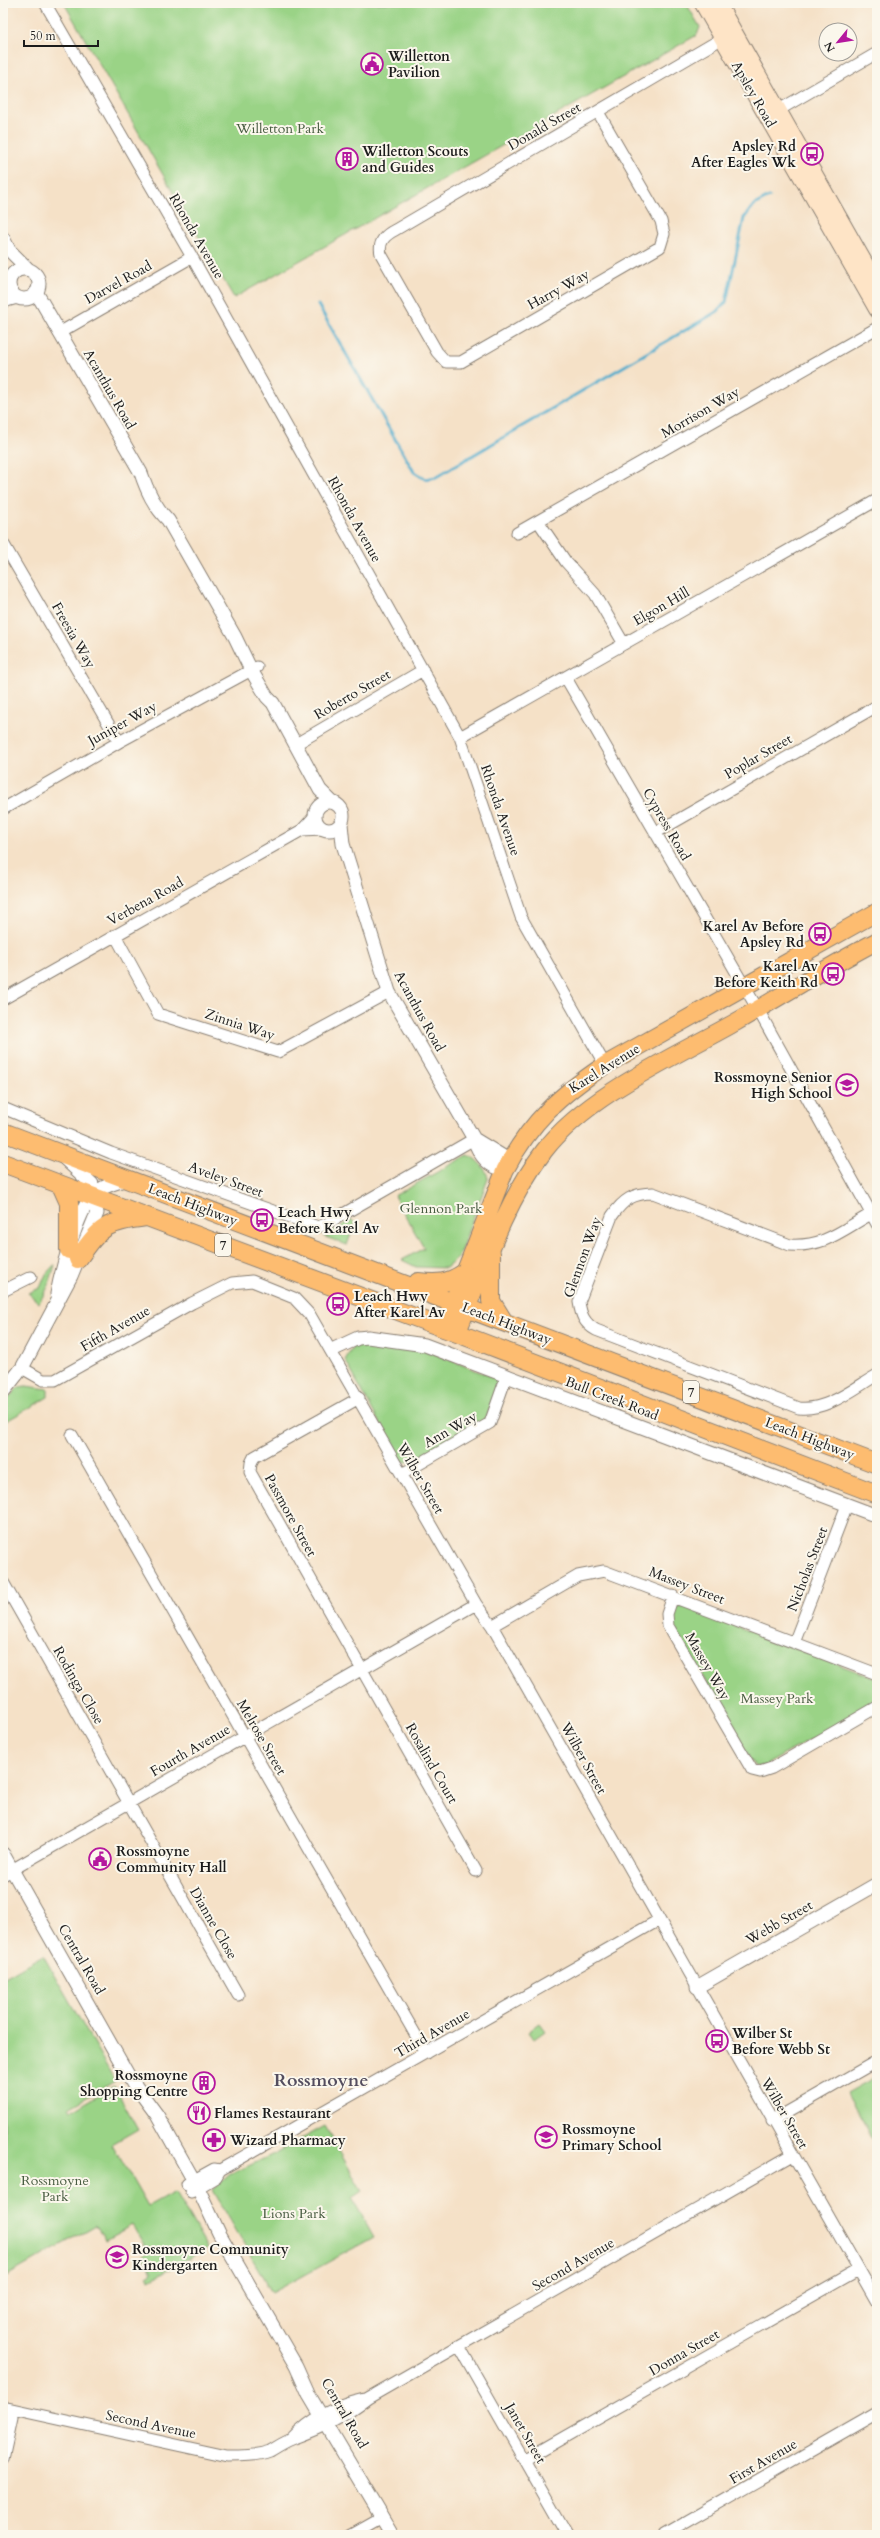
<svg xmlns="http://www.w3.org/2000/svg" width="880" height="2538" font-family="Cardo,serif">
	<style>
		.green { fill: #9ad386; stroke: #5b7851 }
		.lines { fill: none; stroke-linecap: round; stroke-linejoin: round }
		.stream { stroke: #4daccc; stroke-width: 3 }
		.minor-casing { stroke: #887e72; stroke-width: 13 }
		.tertiary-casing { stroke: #887e72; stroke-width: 15 }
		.secondary-casing { stroke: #887e72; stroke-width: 17 }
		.primary-casing { stroke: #887e72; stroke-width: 19 }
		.trunk-casing { stroke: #887e72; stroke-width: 20 }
		.minor { stroke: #fff; stroke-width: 11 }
		.tertiary { stroke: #fff; stroke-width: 13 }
		.secondary { stroke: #fee4c6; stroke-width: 15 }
		.primary { stroke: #fdbc70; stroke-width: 17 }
		.trunk { stroke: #fdbc70; stroke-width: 18 }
		.labels { text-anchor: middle; stroke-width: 4; stroke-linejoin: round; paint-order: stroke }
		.shield { fill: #fbf7ec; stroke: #5f5e5a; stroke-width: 1 }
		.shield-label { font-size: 13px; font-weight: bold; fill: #1c1c1c }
		.poi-label { font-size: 14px; font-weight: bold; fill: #1c1c1c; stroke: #fbf7ec; text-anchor: start }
		.street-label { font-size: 14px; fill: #1c1c1c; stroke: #fbf7ec }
		.park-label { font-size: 14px; fill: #485c41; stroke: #fbf7ec }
		.district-label { font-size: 18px; font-weight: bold; fill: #544e5f; stroke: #fbf7ec }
	</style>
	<rect width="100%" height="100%" fill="#fbf7ec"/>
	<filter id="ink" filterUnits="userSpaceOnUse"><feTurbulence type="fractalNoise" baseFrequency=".025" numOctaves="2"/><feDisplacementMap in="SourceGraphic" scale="8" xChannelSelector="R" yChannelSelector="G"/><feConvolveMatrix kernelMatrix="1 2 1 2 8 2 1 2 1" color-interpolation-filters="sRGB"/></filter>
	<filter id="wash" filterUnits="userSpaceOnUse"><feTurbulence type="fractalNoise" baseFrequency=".012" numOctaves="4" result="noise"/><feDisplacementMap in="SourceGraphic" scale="16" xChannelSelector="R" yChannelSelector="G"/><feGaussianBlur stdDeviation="0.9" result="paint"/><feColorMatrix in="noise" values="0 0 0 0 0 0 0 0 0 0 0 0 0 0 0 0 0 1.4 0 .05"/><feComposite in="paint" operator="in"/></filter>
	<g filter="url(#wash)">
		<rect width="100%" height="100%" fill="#f5e1c7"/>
		<!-- green -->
		<path class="green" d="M64 3H686L700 27 697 35 234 298Z
			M468 1155C477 1159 487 1169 488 1179L458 1258 446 1268 416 1267 402 1260 424 1248 394 1196Z
			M352 1220 355 1223 347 1245 323 1236Z
			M54 1265H55L48 1287 39 1303 28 1293 40 1288 46 1274Z
			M370 1342 425 1350 495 1378 498 1384 486 1420 415 1461 404 1462 398 1457 345 1360 353 1347Z
			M26 1386 48 1389V1397L3 1423V1403L19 1387Z
			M678 1607H685L877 1679V1702L764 1766H757L751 1761 673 1625 671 1618Z
			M43 1955 115 2081 68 2108 70 2111 114 2086 138 2129 112 2144 148 2207 175 2192 207 2248 150 2280 147 2276 152 2273 143 2257 148 2251 132 2225 105 2240 96 2225 3 2278V1978Z
			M539 2023 545 2031 534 2039 528 2031Z
			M877 2076V2146L847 2093Z
			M325 2126 362 2191 352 2198 374 2237 272 2293 213 2190 229 2175 276 2153Z"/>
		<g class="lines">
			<!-- stream -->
			<path class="stream" d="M318 305 414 472 425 479 436 477 718 311 726 302 744 218 754 205 769 197"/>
		</g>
	</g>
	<g filter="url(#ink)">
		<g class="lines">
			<!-- minor casing -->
			<g class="minor-casing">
				<path id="minor" d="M45 3 192 257 460 737 521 917 605 1065
					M598 112 661 221 664 234 660 247 461 362H446L437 352 381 254C378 242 385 235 395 230L728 35
					M772 114 877 53
					M59 333 192 257
					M517 533 538 521
					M3 543 119 742
					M624 644 595 594 566 562 538 521 877 328
					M566 678 761 1015 877 1224
					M460 737 877 500
					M296 744 423 670
					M3 809 119 742 257 667
					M302 830 322 829
					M655 833 877 706
					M115 935 158 1014 278 1052 389 992
					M3 999 302 830 315 816
					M3 1108 111 1153 318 1227 326 1224 474 1139
					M871 1214C842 1230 825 1247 790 1245L653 1193C633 1193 623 1200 612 1216L579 1302C581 1315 584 1323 596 1330L799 1408C827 1411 853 1389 877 1375
					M3 1291 31 1277
					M22 1368 43 1380H55L192 1303 232 1283 252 1281 294 1298 310 1315 476 1604 492 1626 877 2302
					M359 1398 254 1457 251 1463 250 1472 476 1871
					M72 1435 426 2053
					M402 1474 490 1423 507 1375
					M3 1582 238 1995
					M673 1596 667 1614 668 1626 752 1770 760 1772 772 1768 877 1707
					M492 1626 578 1576 604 1571 877 1674
					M794 1643 847 1505
					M3 1875 476 1604
					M772 2121 877 2061
					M187 2184 214 2169 220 2170
					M191 2192 216 2177 220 2170 659 1920
					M459 2346 567 2535
					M3 2407 227 2456C241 2456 256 2456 270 2451 277 2447 284 2442 292 2439 323 2428 341 2419 368 2398L792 2155
					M292 2439C311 2418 338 2405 365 2399
					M3 2459 12 2418 3 2405
					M524 2460 858 2270
					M350 2535 382 2517
					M664 2535 877 2413"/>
			</g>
			<!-- tertiary casing -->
			<g class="tertiary-casing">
				<path id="tertiary" d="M3 238 9 250 29 270
					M9 284a15 15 0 1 1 30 0a15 15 0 1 1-30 0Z
					M36 292 141 473C147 491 154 506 168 520L235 637 251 670 267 697 273 703 320 790 332 802
					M3 301 17 297
					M315 816a14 14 0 1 1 28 0a14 14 0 1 1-28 0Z
					M341 824 343 844 389 992 474 1139C479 1155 488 1167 505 1170L502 1156 474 1139
					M57 1294C62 1268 76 1217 91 1197 99 1187 115 1183 127 1179
					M332 1350 358 1338 368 1337 425 1345 877 1516
					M3 1392 22 1368 71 1276 97 1213 92 1196V1184L65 1159
					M3 1854 136 2089
					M697 1987 877 1884
					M132 2081 157 2115 198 2188 219 2233 296 2366 309 2395 392 2535"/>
			</g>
			<!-- secondary casing -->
			<g class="secondary-casing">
				<path id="secondary" d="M702 3 877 310
					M718 3 877 284"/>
			</g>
			<!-- primary casing -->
			<g class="primary-casing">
				<path id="primary" d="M443 1328 505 1170C531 1121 560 1095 605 1065L877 912
					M457 1333C482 1272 504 1204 544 1151 587 1095 674 1057 736 1022 783 995 829 966 877 941"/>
			</g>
			<!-- trunk casing -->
			<g class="trunk-casing">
				<path id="trunk" d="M3 1132 877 1464
					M3 1163 457 1333 877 1494
					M61 1185 69 1203V1250
					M491 1253V1301L504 1322
					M78 1259C101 1226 106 1222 146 1217
					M418 1282C437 1284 448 1284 464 1273"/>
			</g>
			<!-- minor -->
			<use href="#minor" class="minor"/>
			<!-- tertiary -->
			<use href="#tertiary" class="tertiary"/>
			<!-- secondary -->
			<use href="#secondary" class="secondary"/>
			<!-- primary -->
			<use href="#primary" class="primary"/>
			<!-- trunk -->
			<use href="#trunk" class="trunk"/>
		</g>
	</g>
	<!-- icons -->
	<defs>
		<g id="civic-ring" transform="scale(1.15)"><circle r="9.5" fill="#fbf7ec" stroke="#b5179e" stroke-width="1.5"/><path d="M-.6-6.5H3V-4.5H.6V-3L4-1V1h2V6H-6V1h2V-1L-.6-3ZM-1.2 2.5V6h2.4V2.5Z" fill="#b5179e"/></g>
		<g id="bus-ring" transform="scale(1.15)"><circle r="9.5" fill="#fbf7ec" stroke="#b5179e" stroke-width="1.5"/><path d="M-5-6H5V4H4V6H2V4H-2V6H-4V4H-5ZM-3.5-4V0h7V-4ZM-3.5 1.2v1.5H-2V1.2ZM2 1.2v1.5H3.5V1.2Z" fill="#b5179e"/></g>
		<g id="building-ring" transform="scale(1.15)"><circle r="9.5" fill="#fbf7ec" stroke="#b5179e" stroke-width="1.5"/><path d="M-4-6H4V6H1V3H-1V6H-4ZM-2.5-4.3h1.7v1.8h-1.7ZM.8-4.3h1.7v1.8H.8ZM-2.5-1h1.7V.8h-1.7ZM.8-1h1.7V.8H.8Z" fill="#b5179e"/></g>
		<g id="school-ring" transform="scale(1.15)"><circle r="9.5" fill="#fbf7ec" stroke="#b5179e" stroke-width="1.5"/><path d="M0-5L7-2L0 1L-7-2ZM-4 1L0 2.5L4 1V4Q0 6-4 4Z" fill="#b5179e"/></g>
		<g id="restaurant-ring" transform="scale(1.15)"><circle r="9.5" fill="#fbf7ec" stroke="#b5179e" stroke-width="1.5"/><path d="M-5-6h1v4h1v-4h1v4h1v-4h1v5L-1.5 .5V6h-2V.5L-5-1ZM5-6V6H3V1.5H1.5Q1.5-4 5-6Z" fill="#b5179e"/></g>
		<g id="pharmacy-ring" transform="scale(1.15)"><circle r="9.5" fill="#fbf7ec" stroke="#b5179e" stroke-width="1.5"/><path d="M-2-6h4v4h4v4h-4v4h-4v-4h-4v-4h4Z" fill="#b5179e"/></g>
	</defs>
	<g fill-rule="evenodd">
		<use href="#civic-ring" x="372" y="64"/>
		<use href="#bus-ring" x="812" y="154"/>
		<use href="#building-ring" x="347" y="159"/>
		<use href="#bus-ring" x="820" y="934"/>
		<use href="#bus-ring" x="833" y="974"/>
		<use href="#school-ring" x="847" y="1085"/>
		<use href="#bus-ring" x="262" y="1220"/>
		<use href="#bus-ring" x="338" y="1304"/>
		<use href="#civic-ring" x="100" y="1859"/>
		<use href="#bus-ring" x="717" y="2041"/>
		<use href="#building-ring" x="204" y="2083"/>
		<use href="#restaurant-ring" x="199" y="2113"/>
		<use href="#school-ring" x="546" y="2137"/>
		<use href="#pharmacy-ring" x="214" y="2140"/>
		<use href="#school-ring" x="117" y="2257"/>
	</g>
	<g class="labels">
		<!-- shield labels -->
		<g class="shield">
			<rect x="215" y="1234" width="16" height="22" rx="3"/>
			<rect x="683" y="1381" width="16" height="22" rx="3"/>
		</g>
		<g class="shield-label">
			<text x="223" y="1250">7</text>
			<text x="691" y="1397">7</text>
		</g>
		<!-- poi labels -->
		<g class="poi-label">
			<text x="388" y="61">Willetton<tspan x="388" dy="16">Pavilion</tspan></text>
			<text x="796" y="151" text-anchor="end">Apsley Rd<tspan x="796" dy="16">After Eagles Wk</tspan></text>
			<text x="362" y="156">Willetton Scouts<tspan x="362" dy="16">and Guides</tspan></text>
			<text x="804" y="931" text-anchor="end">Karel Av Before<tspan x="804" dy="16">Apsley Rd</tspan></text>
			<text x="818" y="971" text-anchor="end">Karel Av<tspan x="818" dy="16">Before Keith Rd</tspan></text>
			<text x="832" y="1082" text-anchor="end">Rossmoyne Senior<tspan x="832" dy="16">High School</tspan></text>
			<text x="278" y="1217">Leach Hwy<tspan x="278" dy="16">Before Karel Av</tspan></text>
			<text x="354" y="1301">Leach Hwy<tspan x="354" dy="16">After Karel Av</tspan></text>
			<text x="116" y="1856">Rossmoyne<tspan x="116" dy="16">Community Hall</tspan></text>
			<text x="732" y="2038">Wilber St<tspan x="732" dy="16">Before Webb St</tspan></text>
			<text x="188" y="2080" text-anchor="end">Rossmoyne<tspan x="188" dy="16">Shopping Centre</tspan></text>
			<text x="214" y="2118">Flames Restaurant</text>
			<text x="562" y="2134">Rossmoyne<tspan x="562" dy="16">Primary School</tspan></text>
			<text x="230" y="2145">Wizard Pharmacy</text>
			<text x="132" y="2254">Rossmoyne Community<tspan x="132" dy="16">Kindergarten</tspan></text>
		</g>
		<!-- street labels -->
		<g class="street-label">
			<text transform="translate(754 94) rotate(60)" y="5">Apsley Road</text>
			<text transform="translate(544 126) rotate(-30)" y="5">Donald Street</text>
			<text transform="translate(197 236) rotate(60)" y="5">Rhonda Avenue</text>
			<text transform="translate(118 282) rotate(-29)" y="5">Darvel Road</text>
			<text transform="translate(558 289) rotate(-29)" y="5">Harry Way</text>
			<text transform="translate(110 389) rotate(60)" y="5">Acanthus Road</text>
			<text transform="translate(700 412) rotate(-30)" y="5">Morrison Way</text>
			<text transform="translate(355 519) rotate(61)" y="5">Rhonda Avenue</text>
			<text transform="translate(661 606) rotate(-30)" y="5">Elgon Hill</text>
			<text transform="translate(74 635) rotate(60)" y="5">Freesia Way</text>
			<text transform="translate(352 694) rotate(-30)" y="5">Roberto Street</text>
			<text transform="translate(122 723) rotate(-29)" y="5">Juniper Way</text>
			<text transform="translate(758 756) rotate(-30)" y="5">Poplar Street</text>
			<text transform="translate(501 810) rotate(71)" y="5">Rhonda Avenue</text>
			<text transform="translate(667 824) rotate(60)" y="5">Cypress Road</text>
			<text transform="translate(145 901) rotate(-29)" y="5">Verbena Road</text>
			<text transform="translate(420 1011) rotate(61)" y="5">Acanthus Road</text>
			<text transform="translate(240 1024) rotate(18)" y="5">Zinnia Way</text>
			<text transform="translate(604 1068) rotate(-32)" y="5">Karel Avenue</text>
			<text transform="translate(226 1179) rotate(20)" y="5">Aveley Street</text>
			<text transform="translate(193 1204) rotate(21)" y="5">Leach Highway</text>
			<text transform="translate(582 1257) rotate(-70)" y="5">Glennon Way</text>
			<text transform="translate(507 1323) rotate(21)" y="5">Leach Highway</text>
			<text transform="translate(115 1328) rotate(-30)" y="5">Fifth Avenue</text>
			<text transform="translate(612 1398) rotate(21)" y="5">Bull Creek Road</text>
			<text transform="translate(450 1429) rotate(-30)" y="5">Ann Way</text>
			<text transform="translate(810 1438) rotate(21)" y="5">Leach Highway</text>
			<text transform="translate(421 1478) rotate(60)" y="5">Wilber Street</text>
			<text transform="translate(291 1515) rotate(61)" y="5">Passmore Street</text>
			<text transform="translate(807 1569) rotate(-69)" y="5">Nicholas Street</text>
			<text transform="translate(687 1585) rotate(21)" y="5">Massey Street</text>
			<text transform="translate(708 1666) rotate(60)" y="5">Massey Way</text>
			<text transform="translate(79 1685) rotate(60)" y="5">Rodinga Close</text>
			<text transform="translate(262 1737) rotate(60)" y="5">Melrose Street</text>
			<text transform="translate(190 1750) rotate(-30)" y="5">Fourth Avenue</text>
			<text transform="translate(584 1758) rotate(61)" y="5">Wilber Street</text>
			<text transform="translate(432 1763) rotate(60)" y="5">Rosalind Court</text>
			<text transform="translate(779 1922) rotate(-30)" y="5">Webb Street</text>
			<text transform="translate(214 1923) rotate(60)" y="5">Dianne Close</text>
			<text transform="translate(82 1959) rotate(60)" y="5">Central Road</text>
			<text transform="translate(432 2033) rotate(-30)" y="5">Third Avenue</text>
			<text transform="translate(785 2113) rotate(60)" y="5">Wilber Street</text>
			<text transform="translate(573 2264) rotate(-30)" y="5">Second Avenue</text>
			<text transform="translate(684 2352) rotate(-30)" y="5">Donna Street</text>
			<text transform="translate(345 2413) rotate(60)" y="5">Central Road</text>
			<text transform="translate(151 2424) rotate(12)" y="5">Second Avenue</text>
			<text transform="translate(526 2433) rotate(60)" y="5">Janet Street</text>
			<text transform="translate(763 2461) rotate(-30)" y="5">First Avenue</text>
		</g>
		<!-- park labels -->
		<g class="park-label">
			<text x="280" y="133">Willetton Park</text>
			<text x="441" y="1213">Glennon Park</text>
			<text x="777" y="1703">Massey Park</text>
			<text x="55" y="2185">Rossmoyne<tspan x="55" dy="16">Park</tspan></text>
			<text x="294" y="2218">Lions Park</text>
		</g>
		<!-- district labels -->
		<g class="district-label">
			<text x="321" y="2086">Rossmoyne</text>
		</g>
	</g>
	<!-- margin -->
	<rect width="880" height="2538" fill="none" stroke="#fbf7ec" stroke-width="16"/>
	<!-- north arrow -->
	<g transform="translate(838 42) rotate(240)"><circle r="19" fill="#fbf7ec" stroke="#a29f99"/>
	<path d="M0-3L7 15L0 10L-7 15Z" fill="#b5179e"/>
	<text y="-6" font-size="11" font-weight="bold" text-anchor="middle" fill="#1c1c1c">N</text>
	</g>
	<!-- scale -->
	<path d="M24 40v6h74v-6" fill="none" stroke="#1c1c1c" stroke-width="2"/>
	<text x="30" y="40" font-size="12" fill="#1c1c1c" stroke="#fbf7ec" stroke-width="3" paint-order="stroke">50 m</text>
</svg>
